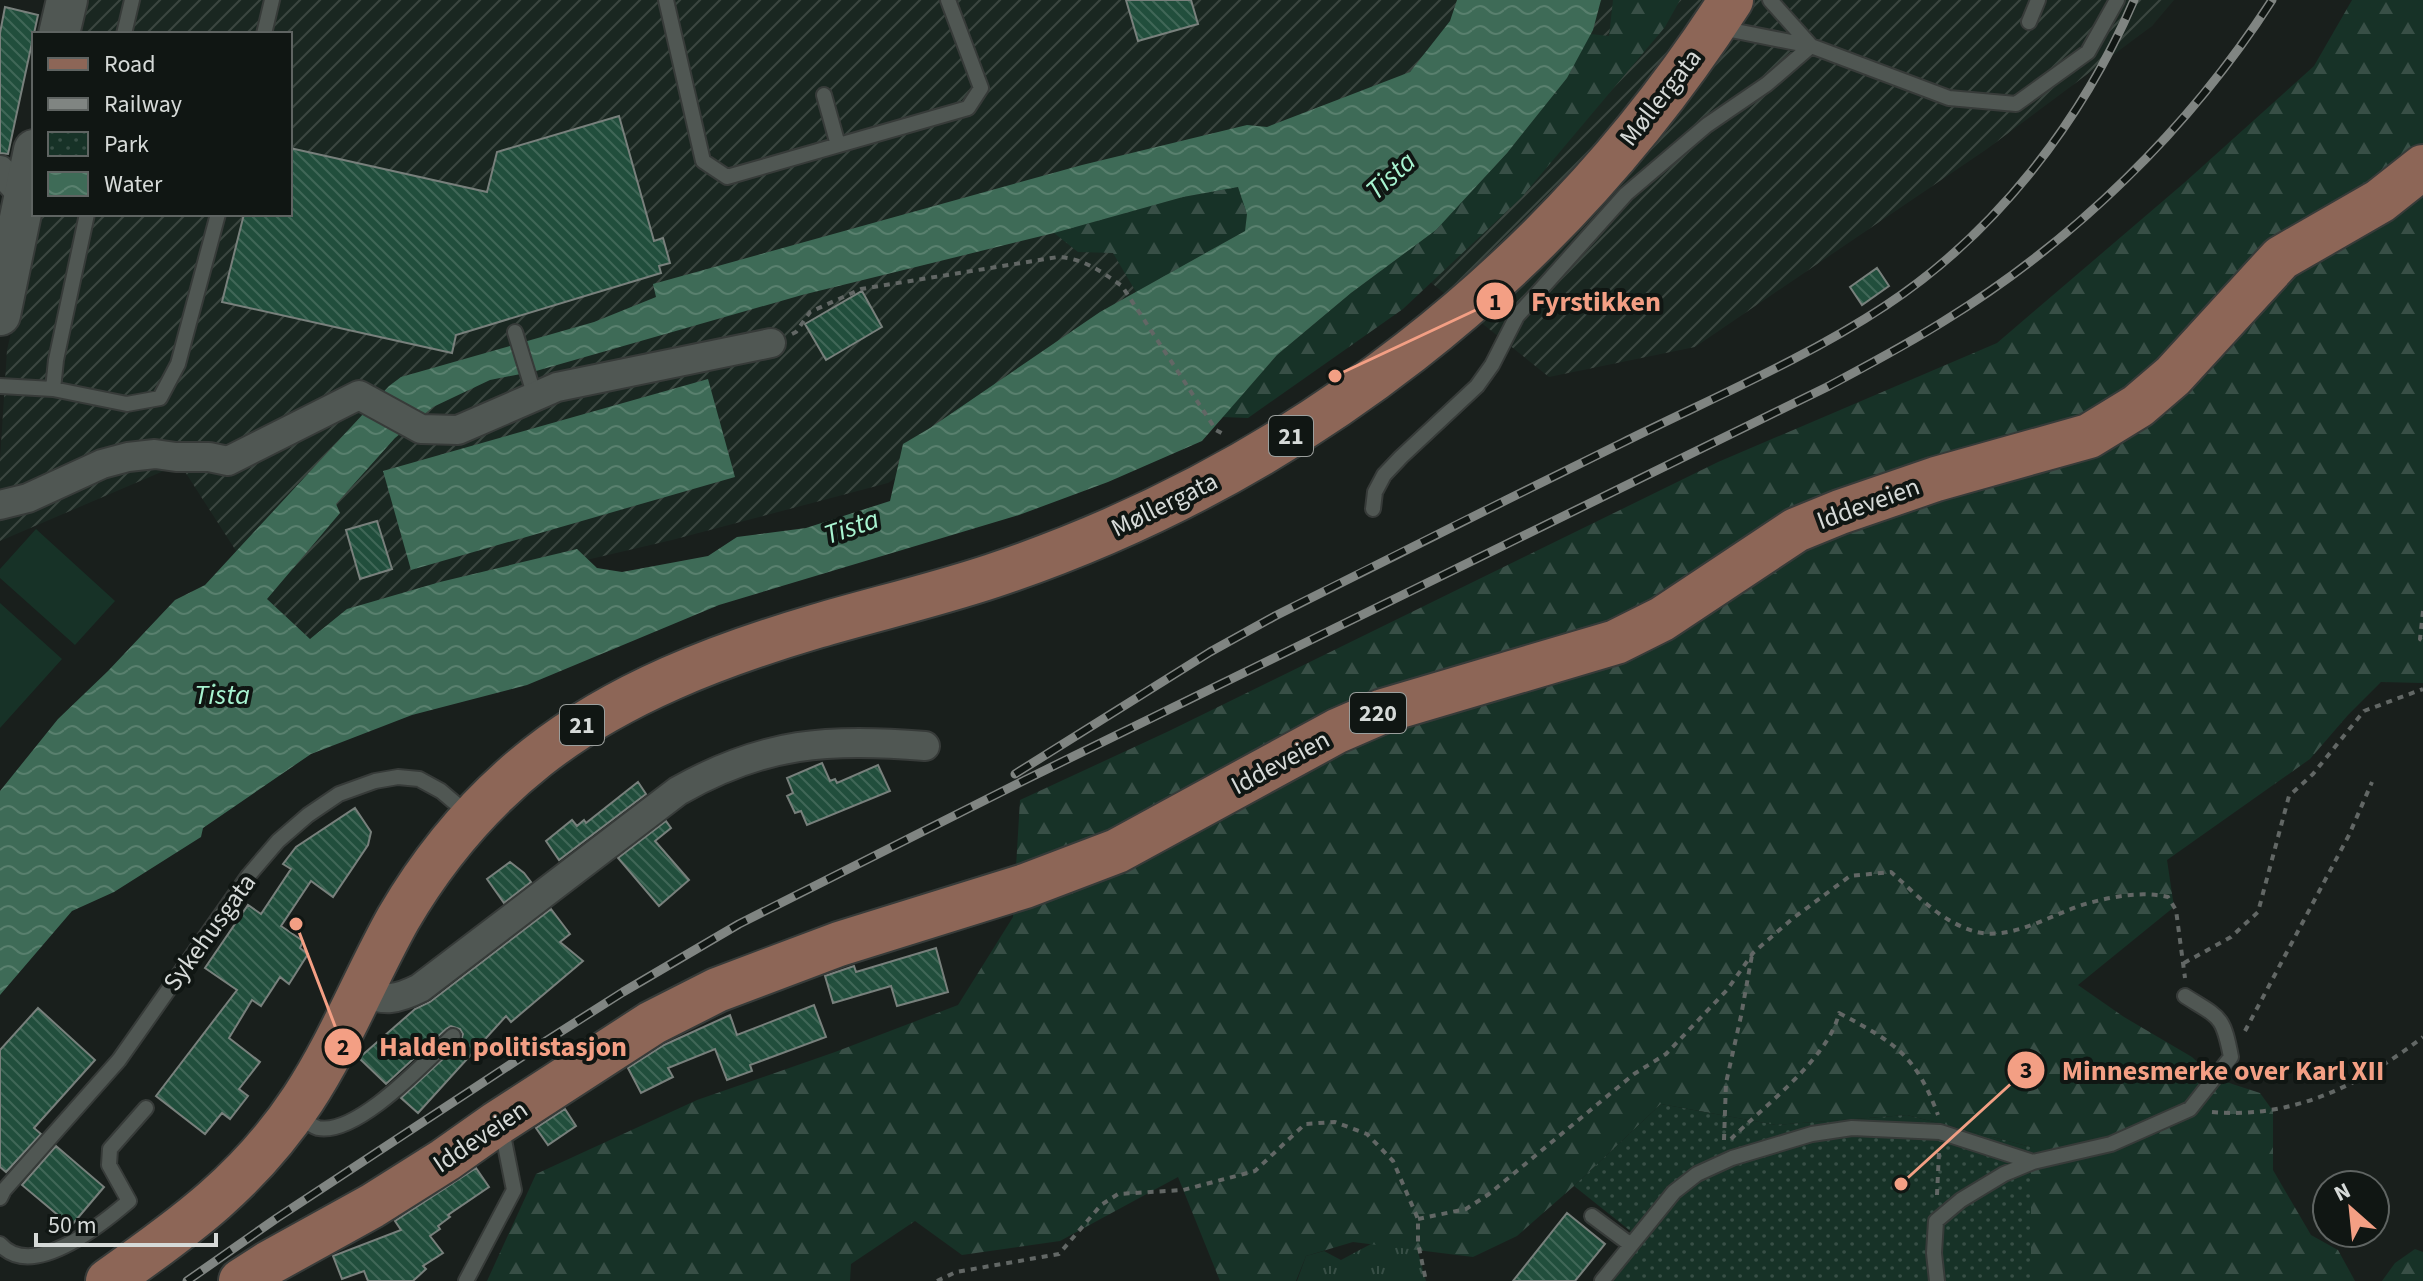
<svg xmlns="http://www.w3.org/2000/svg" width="2423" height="1281" font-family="'Source Sans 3',sans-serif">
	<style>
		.industrial { fill: url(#industrial-furrows) }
		.grass { fill: url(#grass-tufts) }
		.forest { fill: url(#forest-firs) }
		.park { fill: url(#park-dots) }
		.garden { fill: #173227 }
		.water { fill: url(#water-waves); fill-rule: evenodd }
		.building { fill: url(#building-back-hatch); stroke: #78807c; stroke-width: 2 }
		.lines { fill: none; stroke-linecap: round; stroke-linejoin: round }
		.lane-casing { stroke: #373b39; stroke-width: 18 }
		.street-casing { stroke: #373b39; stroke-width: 32 }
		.secondary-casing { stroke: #373b39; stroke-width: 44 }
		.primary-casing { stroke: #373b39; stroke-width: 48 }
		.path { stroke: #626765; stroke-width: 4; stroke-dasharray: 6 6; stroke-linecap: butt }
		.lane { stroke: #505753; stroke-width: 14 }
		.street { stroke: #505753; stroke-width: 28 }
		.secondary { stroke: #505753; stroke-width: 40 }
		.primary { stroke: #8d6657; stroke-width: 44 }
		.rail-casing { stroke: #808582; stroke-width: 9 }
		.rail { stroke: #101613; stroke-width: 6; stroke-dasharray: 18; stroke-linecap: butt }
		.labels { text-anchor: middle; stroke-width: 8; stroke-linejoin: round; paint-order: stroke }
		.shield { fill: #101613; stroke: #9b9f9d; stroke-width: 2 }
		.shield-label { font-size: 24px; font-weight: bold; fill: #d6dad8 }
		.street-label { font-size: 26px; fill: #d6dad8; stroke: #101613 }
		.water-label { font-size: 28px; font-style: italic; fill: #a8f4d1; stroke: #101613 }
		.leader { fill: none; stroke: #f39f84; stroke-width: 3 }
		.callout-dot { fill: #f39f84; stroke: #101613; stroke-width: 3 }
		.mark-label { font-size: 24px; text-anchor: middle; font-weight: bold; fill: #111 }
		.callout-label { font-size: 28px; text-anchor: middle; font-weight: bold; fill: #f39f84; stroke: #101613; stroke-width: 8; stroke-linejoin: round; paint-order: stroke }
	</style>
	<defs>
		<pattern id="industrial-furrows" width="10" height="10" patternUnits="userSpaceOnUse" patternTransform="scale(2)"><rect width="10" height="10" fill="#1a2721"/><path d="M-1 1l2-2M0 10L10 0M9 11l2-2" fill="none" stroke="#3b4640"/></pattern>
		<pattern id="grass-tufts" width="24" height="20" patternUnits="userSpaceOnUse" patternTransform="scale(2)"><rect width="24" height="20" fill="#173227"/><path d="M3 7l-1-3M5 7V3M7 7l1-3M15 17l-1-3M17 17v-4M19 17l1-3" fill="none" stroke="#384f46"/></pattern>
		<pattern id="forest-firs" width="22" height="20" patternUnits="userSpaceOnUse" patternTransform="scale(2)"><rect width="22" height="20" fill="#173227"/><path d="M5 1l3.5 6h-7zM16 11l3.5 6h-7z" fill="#384f46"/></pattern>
		<pattern id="park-dots" width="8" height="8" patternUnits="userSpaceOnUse" patternTransform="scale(2)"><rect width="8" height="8" fill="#173227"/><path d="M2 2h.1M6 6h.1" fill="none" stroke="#384f46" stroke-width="1.8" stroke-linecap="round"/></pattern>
		<pattern id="water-waves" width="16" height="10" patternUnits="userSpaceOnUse" patternTransform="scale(2)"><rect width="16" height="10" fill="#3e6b57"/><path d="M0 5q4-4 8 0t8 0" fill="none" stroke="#59806e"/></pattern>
		<pattern id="building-back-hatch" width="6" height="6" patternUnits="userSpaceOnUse" patternTransform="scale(2)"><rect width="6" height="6" fill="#214e3c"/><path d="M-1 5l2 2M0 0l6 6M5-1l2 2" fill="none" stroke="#406757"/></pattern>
	</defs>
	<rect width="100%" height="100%" fill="#191f1c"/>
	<!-- industrial -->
	<path class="industrial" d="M89 0H2174L2152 26 1987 149 1695 347 1549 377 1424 277 1244 249 888 483 672 540 364 612 310 640 267 599 180 464 0 541V460L7 350 39 214H290V34H81Z"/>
	<!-- grass -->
	<path class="grass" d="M1410 1223 1426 1281H1297L1306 1256 1324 1251 1341 1260Z"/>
	<!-- forest -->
	<path class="forest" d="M1613 0H1680L1665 27 1522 197 1403 309 1248 418 1222 417 1277 355 1351 293 1436 230 1507 153 1567 78 1590 34 1609 36Z
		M2352 0H2423V683L2381 682 2348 715 2310 759 2167 860 2174 907 2078 985 2124 1017 2192 1057 2214 1078 2260 1093 2273 1111V1170L2311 1235 2338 1250 2355 1281H2031V1147L1907 1115 1776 1125 1661 1104 1574 1186 1517 1236 1473 1257 1353 1242 1306 1256 1296 1281H1220L1178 1177 1060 1241 962 1255 915 1221 851 1264 850 1281H487L536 1174 697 1100 835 1052 958 1005 1013 917 1020 800 1169 731 1718 462 1997 343 2184 183 2314 66Z
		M1238 187 1247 214 1245 231 1136 292 1113 253 1078 252 1054 233 1183 197Z
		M2415 1249 2423 1252V1281H2382L2395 1263Z"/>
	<!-- park -->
	<path class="park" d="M1661 1104 1776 1125 1907 1115 2031 1147V1281H1613L1643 1241 1574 1186Z"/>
	<!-- garden -->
	<path class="garden" d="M36 529 115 601 75 645 0 578V569Z
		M0 603 62 659 0 728Z"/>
	<!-- water -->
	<path class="water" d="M1457 0H1601L1593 30 1567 78 1507 153 1436 230 1351 293 1277 355 1202 441 1108 482 1019 515 719 605 527 685 412 715 311 754 203 828 201 837 114 892 72 911 0 995V791L58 719 108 671 175 600 205 585 389 386 401 377 594 322 656 297 653 284 1082 165 1247 125 1267 127 1410 72 1450 21ZM1238 187 1247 214 1245 231 1100 312 930 428 903 444 890 501 806 528 737 537 708 556 622 572 597 568 577 549 440 582 347 609 310 639 267 599 340 513 336 504 395 438 433 407 490 380 536 371 802 295 1054 233 1183 197Z
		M708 379 735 477 411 570 383 471Z"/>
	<!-- building -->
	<path class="building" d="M1126 0H1191L1198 24 1138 41Z
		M5 7 38 15 8 154 0 153V33Z
		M619 116 654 241 663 238 670 263 659 266 661 273 456 335 452 353 222 302 244 214H290V148L487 192 497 152Z
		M1877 268 1889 286 1862 305 1850 287Z
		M862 291 882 327 826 360 805 324Z
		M377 521 392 569 360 579 346 530Z
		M822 763 830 781 835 779 837 783 878 765 890 791 807 825 801 811 795 813 787 796 793 793 787 778Z
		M638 782 646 794 559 860 546 841 572 820 577 826 584 820 586 823Z
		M355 808 371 832 368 845 333 897 311 881 281 926 303 941 300 948 308 954 289 984 280 977 261 1006 252 1000 229 1038 260 1062 239 1089 248 1096 230 1119 222 1113 205 1134 156 1096 237 990 205 968 248 905 261 914 291 869 283 864 296 847Z
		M666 821 671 828 655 841 689 880 659 906 618 858Z
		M510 862 524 873 531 882 504 903 487 879Z
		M551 909 570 934 560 942 583 961 511 1022 506 1016 418 1113 401 1098 460 1043 463 1034 460 1029 451 1026 446 1029 386 1084 359 1058 415 1009 430 1002Z
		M936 948 948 992 897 1006 891 986 833 1003 825 976 854 966 856 972Z
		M814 1005 826 1037 750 1065 752 1071 727 1080 715 1049 668 1068 673 1077 641 1093 628 1068 664 1045 730 1015 737 1035Z
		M38 1008 95 1060 34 1128 41 1134 6 1172 0 1167V1050Z
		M565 1109 576 1126 548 1145 536 1128Z
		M56 1146 104 1187 71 1226 22 1185Z
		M476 1168 489 1187 448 1215 450 1217 438 1226 440 1229 430 1236 443 1253 423 1266 426 1269 413 1281H368L364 1271 342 1279 333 1256 401 1230 395 1221Z
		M1567 1213 1605 1244 1575 1281H1513Z"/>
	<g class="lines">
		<!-- lane casing -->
		<g class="lane-casing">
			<path id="lane" d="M666 0 703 161 727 177 968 108 981 88 948 0
				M1770 0 1811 46
				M2029 22 2038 0
				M1721 28 1811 46 1949 98 2016 104 2088 52 2117 0
				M124 34 132 0
				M264 34 272 0
				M824 95 838 145
				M515 332 535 397
				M0 386 53 389 127 404 160 398 178 364 218 214
				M53 389 56 360 87 214
				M1373 509 1375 492 1384 475 1401 457 1477 386 1492 365 1517 316 1626 194 1707 125 1767 84 1811 46
				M297 1115C303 1119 311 1126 318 1128 357 1136 425 1062 453 1036
				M0 1198 4 1190 119 1060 249 875 278 841 308 815 339 794 375 781 398 777 419 779 441 791 468 814
				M1592 1216 1631 1245
				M0 1244C32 1281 101 1225 129 1201L109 1165 110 1149 146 1108
				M466 1281 514 1190 503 1135 498 1128
				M1602 1281 1674 1192 1697 1174 1732 1158 1812 1134 1852 1128 1940 1132 2033 1162
				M1937 1281 1934 1253 1936 1221 1961 1200 2004 1174 2033 1162 2111 1144 2190 1109 2231 1057C2223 1015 2220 1018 2185 996"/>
		</g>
		<!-- street casing -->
		<g class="street-casing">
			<path id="street" d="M0 170 24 197
				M0 505 28 498 102 464 128 457 155 454 176 457H209L228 461 359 395 421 429 458 430 557 387 771 343
				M360 993C386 1001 396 1000 420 988L678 791C764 742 829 738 925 746"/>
		</g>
		<!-- secondary casing -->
		<g class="secondary-casing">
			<path id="secondary" d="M59 34 67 0
				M0 315 34 150"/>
		</g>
		<!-- primary casing -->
		<g class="primary-casing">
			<path id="primary" d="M108 1281C185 1227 250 1180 303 1099 340 1043 365 978 398 919 434 857 480 802 537 757 618 693 719 655 817 626 875 609 935 595 992 576 1297 474 1557 271 1731 0
				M241 1281 269 1263 372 1206 445 1160 496 1124 652 1023 717 990 839 944 1025 886 1117 851 1337 731 1383 711 1616 642 1662 619 1796 530 1840 512 1936 479 2089 436 2138 406 2173 376 2281 258 2380 201 2423 167"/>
		</g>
		<!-- path -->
		<path class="path" d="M792 334 796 332 810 312 861 289 1058 257C1083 258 1102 272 1122 286L1216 430 1225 435
			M2423 611 2420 639 2423 641
			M2184 963 2231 937 2258 912 2289 796 2313 774 2364 711 2423 689
			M2245 1031 2349 835 2372 782
			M2212 1112C2294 1119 2360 1085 2423 1037
			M1731 1139C1764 1106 1829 1058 1839 1013 1894 1042 1916 1055 1938 1115
			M1724 1140 1726 1083 1741 1016 1752 955
			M1937 1195 1939 1152
			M1418 1219 1466 1209 1489 1194 1634 1074 1666 1054 1727 990 1753 953 1792 919 1850 876 1891 872C1917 895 1942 923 1977 932 2013 941 2055 912 2089 903 2115 896 2142 891 2168 897L2176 910 2185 978
			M937 1281 956 1272 1059 1254 1101 1205 1118 1194 1183 1190 1255 1171 1305 1124 1335 1122 1367 1134 1393 1161 1418 1219V1243L1426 1281"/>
		<!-- lane -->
		<use href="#lane" class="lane"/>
		<!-- street -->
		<use href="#street" class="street"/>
		<!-- secondary -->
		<use href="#secondary" class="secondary"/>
		<!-- primary -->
		<use href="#primary" class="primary"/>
		<!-- rail casing -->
		<g class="rail-casing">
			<path id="rail" d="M1015 774 1210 652 1275 616C1391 557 1506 500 1622 443 1710 399 1803 360 1885 306 1996 233 2082 121 2134 0
				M187 1281 277 1218 546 1041 623 992 739 924 1025 780 1827 387C1866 366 1906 345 1944 321 2074 241 2189 129 2272 0"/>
		</g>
		<!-- rail -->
		<use href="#rail" class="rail"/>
	</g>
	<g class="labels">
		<!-- shield labels -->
		<g class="shield">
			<rect x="1269" y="416" width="44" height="40" rx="6"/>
			<rect x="1350" y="693" width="56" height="40" rx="6"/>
			<rect x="560" y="705" width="44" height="40" rx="6"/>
		</g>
		<g class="shield-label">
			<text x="1291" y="444">21</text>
			<text x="1378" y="721">220</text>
			<text x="582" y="733">21</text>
		</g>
		<!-- street labels -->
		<g class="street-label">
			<text transform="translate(1660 97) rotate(-52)" y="9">Møllergata</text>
			<text transform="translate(1868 503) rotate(-20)" y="9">Iddeveien</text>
			<text transform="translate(1164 504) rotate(-26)" y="9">Møllergata</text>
			<text transform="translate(1280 762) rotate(-28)" y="9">Iddeveien</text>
			<text transform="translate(209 932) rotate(-54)" y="9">Sykehusgata</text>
			<text transform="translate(480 1136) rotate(-34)" y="9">Iddeveien</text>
		</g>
		<!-- water labels -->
		<g class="water-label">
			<text transform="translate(1390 175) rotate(-42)" y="10">Tista</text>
			<text transform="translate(851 526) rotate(-19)" y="10">Tista</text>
			<text x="222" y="704">Tista</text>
		</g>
	</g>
	<!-- callouts -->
	<path class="leader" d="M1335 376L1495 301M296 924L343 1047M1901 1184L2026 1070"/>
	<g class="callout-dot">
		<circle cx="1335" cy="376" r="8"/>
		<circle cx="296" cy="924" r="8"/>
		<circle cx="1901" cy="1184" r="8"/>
		<circle cx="1495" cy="301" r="20"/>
		<circle cx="343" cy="1047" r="20"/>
		<circle cx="2026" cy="1070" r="20"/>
	</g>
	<g class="mark-label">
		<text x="1495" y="310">1</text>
		<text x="343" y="1055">2</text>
		<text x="2026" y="1078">3</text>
	</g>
	<g class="callout-label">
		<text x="1596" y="311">Fyrstikken</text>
		<text x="503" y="1056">Halden politistasjon</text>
		<text x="2223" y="1080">Minnesmerke over Karl XII</text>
	</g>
	<!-- legend -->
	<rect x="32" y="32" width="260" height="184" fill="#101613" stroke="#5f6462" stroke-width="2"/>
	<rect x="48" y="58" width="40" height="12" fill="#8d6657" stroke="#5f6462" stroke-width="2"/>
	<text x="104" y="72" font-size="24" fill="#d6dad8">Road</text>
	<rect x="48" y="98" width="40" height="12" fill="#808582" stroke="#5f6462" stroke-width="2"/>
	<text x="104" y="112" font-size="24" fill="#d6dad8">Railway</text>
	<rect x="48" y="132" width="40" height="24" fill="url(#park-dots)" stroke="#5f6462" stroke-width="2"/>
	<text x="104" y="152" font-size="24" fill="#d6dad8">Park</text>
	<rect x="48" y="172" width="40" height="24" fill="url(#water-waves)" stroke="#5f6462" stroke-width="2"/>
	<text x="104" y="192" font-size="24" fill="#d6dad8">Water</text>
	<!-- north arrow -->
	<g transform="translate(2351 1209) rotate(333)"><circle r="38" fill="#101613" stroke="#5f6462" stroke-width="2"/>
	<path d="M0-6L14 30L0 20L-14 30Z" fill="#f39f84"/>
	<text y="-12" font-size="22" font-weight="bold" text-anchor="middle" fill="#d6dad8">N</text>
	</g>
	<!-- scale -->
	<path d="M36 1233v12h180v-12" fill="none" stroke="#d6dad8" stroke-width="4"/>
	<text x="48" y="1233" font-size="24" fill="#d6dad8" stroke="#101613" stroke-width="6" paint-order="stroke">50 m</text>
</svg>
